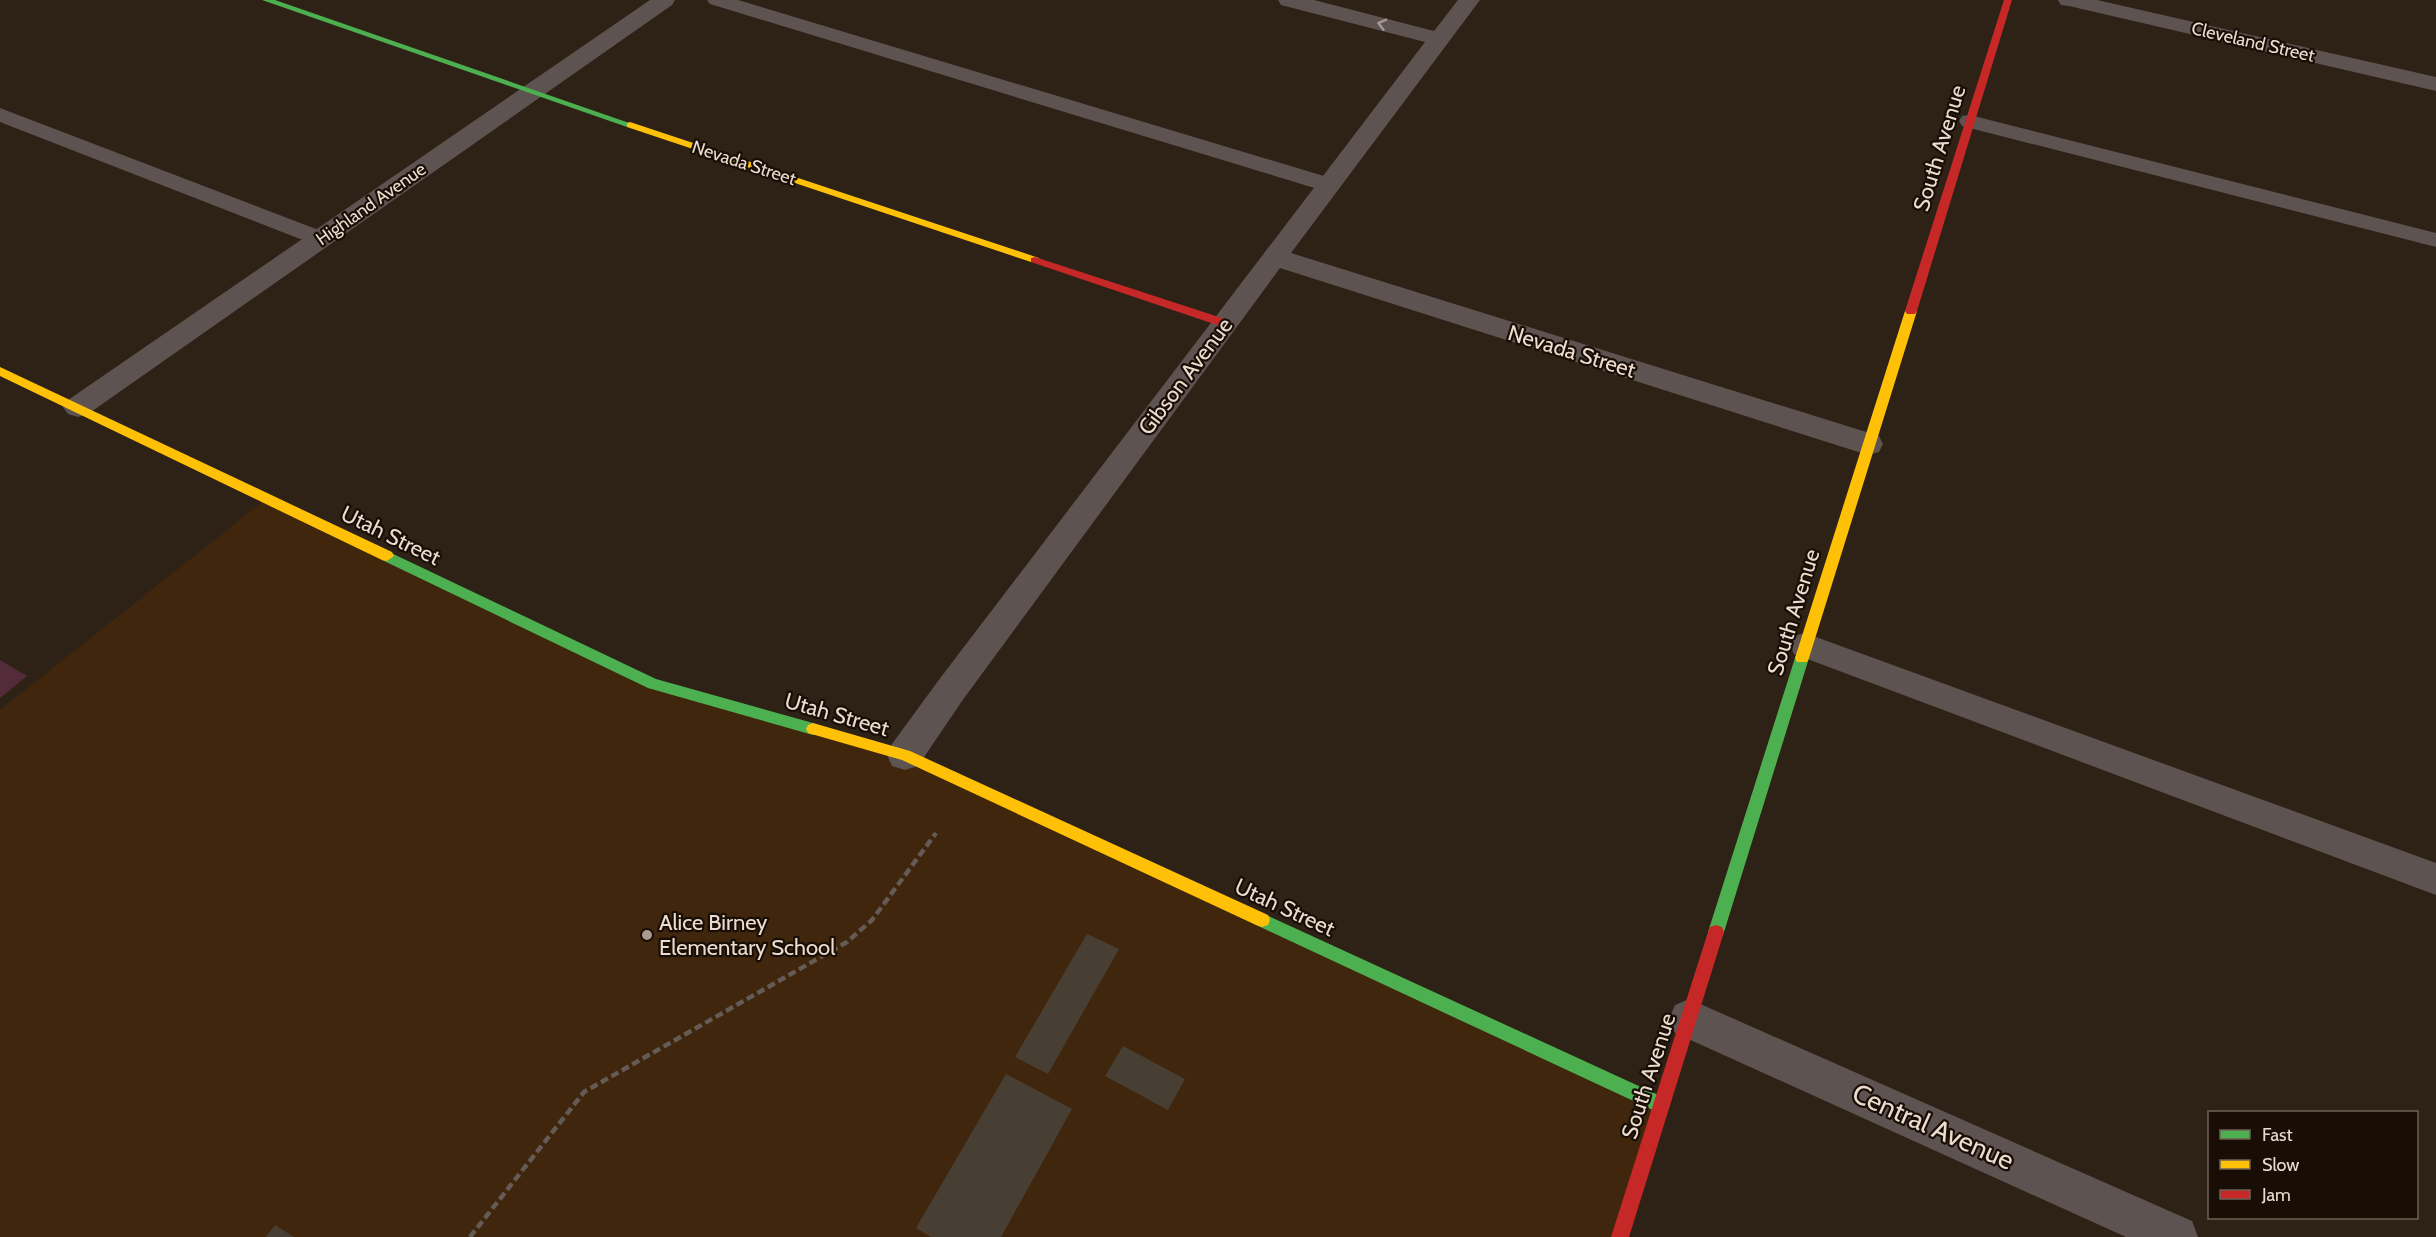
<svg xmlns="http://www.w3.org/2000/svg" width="2436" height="1237" font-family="Cabin,sans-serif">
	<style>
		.built { fill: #40260c }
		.green { fill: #542c39 }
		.building { fill: #473f34 }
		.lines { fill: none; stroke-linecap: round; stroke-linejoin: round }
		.path { stroke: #645b56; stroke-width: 4.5; stroke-dasharray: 8 4; stroke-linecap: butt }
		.lane { fill: #5d5350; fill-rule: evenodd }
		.street { fill: #5d5350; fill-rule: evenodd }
		.fast { fill: #4caf50; fill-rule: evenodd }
		.slow { fill: #ffc107; fill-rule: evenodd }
		.jam { fill: #c62828; fill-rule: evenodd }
		.oneway { stroke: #a49890 }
		.poi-dot { fill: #aa9b8e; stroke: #180e06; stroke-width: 2 }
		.labels { text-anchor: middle; stroke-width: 4.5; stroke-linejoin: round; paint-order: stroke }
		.far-street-label { font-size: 18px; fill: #ecdccf; stroke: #180e06 }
		.street-label { font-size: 22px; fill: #ecdccf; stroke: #180e06 }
		.poi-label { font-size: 22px; fill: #ecdccf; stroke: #180e06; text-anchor: start }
		.near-street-label { font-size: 27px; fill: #ecdccf; stroke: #180e06 }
	</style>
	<rect width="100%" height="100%" fill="#2e2216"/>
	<!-- built -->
	<path class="built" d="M266 499 653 684 905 755 1661 1105 1620 1237H0V710Z"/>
	<!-- green -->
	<path class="green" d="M0 660 27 676 0 698Z"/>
	<!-- building -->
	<path class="building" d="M1087 934 1119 949 1048 1074 1015 1057Z
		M1123 1046 1185 1079 1168 1110 1105 1076Z
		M1006 1074 1072 1109 1001 1237H931L916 1228Z
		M275 1225 294 1237H266Z"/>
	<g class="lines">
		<!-- path -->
		<path class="path" d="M470 1237 584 1092 847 942 872 920 936 833"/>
		<!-- lane -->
		<path class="lane" d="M707 0H738L1337 180 1340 185 1337 190 1329 192 1321 190 710 4Z
			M0 108 329 234 333 239 329 244 321 246 313 244 0 122Z
			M1970 115 2436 233V247L1962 126 1959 121 1962 116Z
			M1805 633 2436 863V895L1794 654 1790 645 1794 636Z"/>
		<!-- street -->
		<path class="street" d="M650 0H675L672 5 88 414 78 417 68 414 63 407 68 400Z
			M1278 0H1314L1434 31 1458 0H1480L1291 253 1879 436 1883 444 1879 452 1868 455 1280 268 962 701 918 766 905 770 892 766 887 755 892 744 938 681 1425 42 1281 5Z
			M2058 0H2097L2436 77V91L2069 6 2061 5Z
			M1689 999 2192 1221 2198 1237H2126L1675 1033 1669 1019 1675 1005Z"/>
		<!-- fast -->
		<path class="fast" d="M262 0H275L635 125 627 127Z
			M387 551 656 679 813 723 818 725 820 729 818 733 813 735 648 688 382 560 380 556Z
			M1802 652 1807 654 1809 658 1724 932 1722 937 1716 939 1710 937 1708 932 1795 658 1797 654Z
			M1262 913 1667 1099 1670 1105 1667 1111 1661 1114 1655 1111 1256 925 1254 920 1256 915Z"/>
		<!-- slow -->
		<path class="slow" d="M630 122 1039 258 1040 260 1039 262H1031L627 127V123Z
			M1911 307 1917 311 1809 658 1807 662H1797L1795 658 1905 311Z
			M0 367 392 552 394 556 387 561 382 560 0 376Z
			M813 723 910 751 1268 915 1270 920 1268 925 1262 927 1256 925 902 760 808 733 806 729 808 725Z"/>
		<!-- jam -->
		<path class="jam" d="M2004 0H2012L1917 311 1915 314H1907L1905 311Z
			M1035 257 1228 320 1230 323 1224 327 1220 326 1031 262V258Z
			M1716 925 1722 927 1724 932 1629 1237H1611L1708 932 1710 927Z"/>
	</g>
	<!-- one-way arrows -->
	<defs><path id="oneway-chevron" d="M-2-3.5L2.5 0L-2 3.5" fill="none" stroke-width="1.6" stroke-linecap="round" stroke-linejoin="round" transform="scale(1.5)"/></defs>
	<use class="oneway" href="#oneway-chevron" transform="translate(1382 24) rotate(-165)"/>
	<!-- markers -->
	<circle class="poi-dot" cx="647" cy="935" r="6"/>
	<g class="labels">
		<!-- far-street labels -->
		<g class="far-street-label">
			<text transform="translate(2253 42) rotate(13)" y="6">Cleveland Street</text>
			<text transform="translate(744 163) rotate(18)" y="6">Nevada Street</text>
			<text transform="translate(371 204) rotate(-35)" y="6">Highland Avenue</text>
		</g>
		<!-- street labels -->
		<g class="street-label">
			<text transform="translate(1939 148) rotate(-73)" y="8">South Avenue</text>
			<text transform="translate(1572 351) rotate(17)" y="8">Nevada Street</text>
			<text transform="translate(1185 376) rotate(-53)" y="8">Gibson Avenue</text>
			<text transform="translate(391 535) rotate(26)" y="8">Utah Street</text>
			<text transform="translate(1793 612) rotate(-73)" y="8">South Avenue</text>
			<text transform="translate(837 714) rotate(16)" y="8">Utah Street</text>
			<text transform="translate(1285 907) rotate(25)" y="8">Utah Street</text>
			<text transform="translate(1648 1076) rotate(-72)" y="8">South Avenue</text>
		</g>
		<!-- poi labels -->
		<g class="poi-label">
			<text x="659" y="930">Alice Birney<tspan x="659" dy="25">Elementary School</tspan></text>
		</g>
		<!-- near-street labels -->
		<g class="near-street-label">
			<text transform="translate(1933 1127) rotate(24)" y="9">Central Avenue</text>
		</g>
	</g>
	<!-- legend -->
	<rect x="2208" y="1111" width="210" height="108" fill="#180e06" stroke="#6d6056" stroke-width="1.5"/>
	<rect x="2220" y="1130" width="30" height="9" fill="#4caf50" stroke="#6d6056" stroke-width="1.5"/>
	<text x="2262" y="1141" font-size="18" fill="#ecdccf">Fast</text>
	<rect x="2220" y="1160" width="30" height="9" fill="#ffc107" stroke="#6d6056" stroke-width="1.5"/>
	<text x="2262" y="1171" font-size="18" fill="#ecdccf">Slow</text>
	<rect x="2220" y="1190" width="30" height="9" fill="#c62828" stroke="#6d6056" stroke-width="1.5"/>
	<text x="2262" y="1201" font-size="18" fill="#ecdccf">Jam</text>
</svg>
